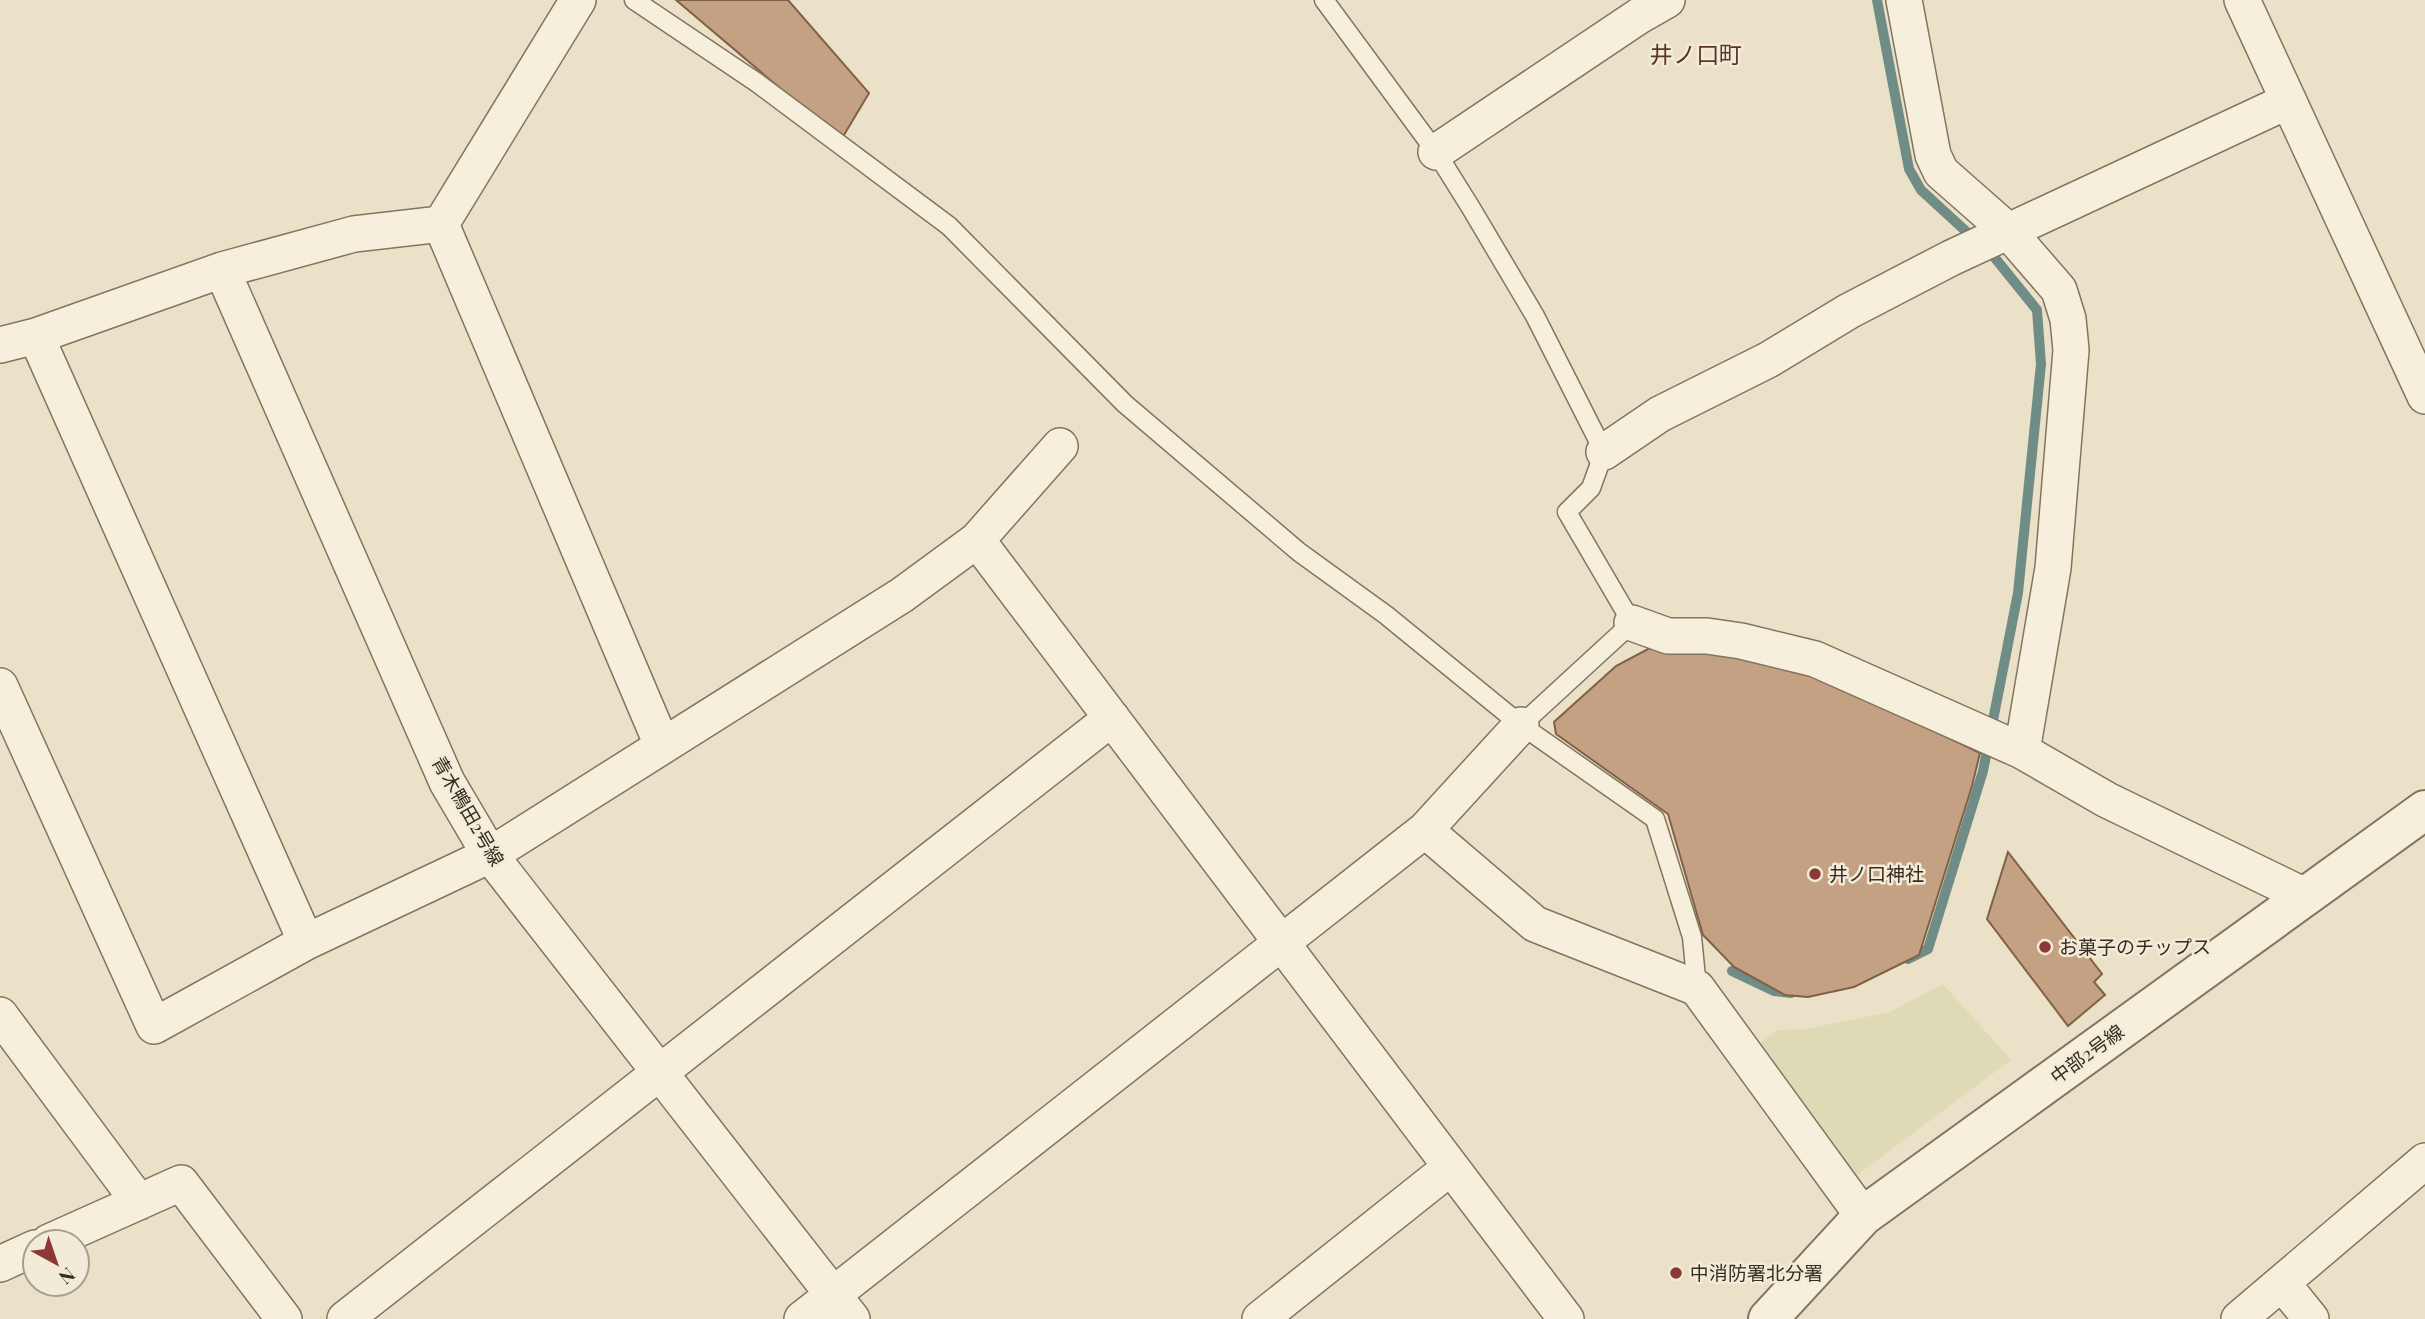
<svg xmlns="http://www.w3.org/2000/svg" width="2425" height="1319" font-family="'Playfair Display','Noto Sans JP',serif">
	<style>
		.farmland { fill: #dfdab6 }
		.lines { fill: none; stroke-linecap: round; stroke-linejoin: round }
		.stream { stroke: #708c86; stroke-width: 10 }
		.building { fill: #c4a182; stroke: #806147; stroke-width: 2 }
		.service-casing { stroke: #84745f; stroke-width: 21 }
		.minor-casing { stroke: #84745f; stroke-width: 38 }
		.tertiary-casing { stroke: #84745f; stroke-width: 42 }
		.service { stroke: #f5efdb; stroke-width: 18 }
		.minor { stroke: #f5efdb; stroke-width: 35 }
		.tertiary { stroke: #f5efdb; stroke-width: 38 }
		.poi-dot { fill: #8c3935; stroke: #f2ebd7; stroke-width: 2.5 }
		.labels { text-anchor: middle; stroke-width: 5; stroke-linejoin: round; paint-order: stroke }
		.street-label { font-size: 19px; fill: #362c21; stroke: #f2ebd7 }
		.poi-label { font-size: 19px; fill: #362c21; stroke: #f2ebd7; text-anchor: start }
		.quarter-label { font-size: 23px; fill: #5e3425; stroke: #f2ebd7 }
	</style>
	<rect width="100%" height="100%" fill="#eae1c8"/>
	<!-- farmland -->
	<path class="farmland" d="M1943 984 2011 1060 1856 1176 1758 1045 1777 1030 1805 1029 1890 1012Z"/>
	<g class="lines">
		<!-- stream -->
		<path class="stream" d="M1877 0 1909 169 1921 190 1995 258 2037 310 2041 364 2018 593 1983 771 1928 949 1908 959
			M1732 971 1774 991 1791 993"/>
	</g>
	<!-- building -->
	<path class="building" d="M676 0H788L869 93 841 140Z
		M1693 647 1815 673 1980 753 1972 786 1919 955 1854 987 1808 997 1785 995 1734 967 1703 935 1668 814 1556 734 1554 722 1616 666 1648 649Z
		M2008 852 2102 974 2094 982 2105 995 2068 1026 1987 919Z"/>
	<g class="lines">
		<!-- service casing -->
		<g class="service-casing">
			<path id="service" d="M634 0 756 82 949 226 1125 404 1299 552 1386 615 1521 725 1655 819 1692 937 1697 988
				M1324 0 1436 152 1471 208 1535 316 1604 452 1591 488 1567 512 1632 623 1521 725"/>
		</g>
		<!-- minor casing -->
		<g class="minor-casing">
			<path id="minor" d="M1904 0 1933 155 1941 172 2008 231 2059 290 2068 319 2071 350 2053 568 2022 751 2107 800 2305 896
				M2242 0 2425 396
				M1436 152 1639 16 1667 0
				M441 224 662 745
				M441 224 578 0
				M222 270 447 782 490 855 852 1319
				M36 336 306 942
				M0 345 36 336 222 270 354 234 441 224
				M1604 452 1660 414 1768 360 1849 311 1951 258 2288 101
				M977 540 1566 1319
				M1632 623 1668 636H1707L1741 641 1815 659 2022 751
				M0 686 154 1026 306 942 490 855 902 595 977 540 1060 446
				M1425 830 1535 924 1697 988 1863 1216
				M0 1015 139 1202
				M49 1242 181 1183 284 1319
				M0 1264 35 1248
				M2282 1283 2311 1319
				M345 1319 1112 718
				M802 1319 1425 830 1521 725
				M1260 1319 1451 1167
				M2239 1319 2425 1161"/>
		</g>
		<!-- tertiary casing -->
		<g class="tertiary-casing">
			<path id="tertiary" d="M1768 1319 1863 1216 2425 810"/>
		</g>
		<!-- service -->
		<use href="#service" class="service"/>
		<!-- minor -->
		<use href="#minor" class="minor"/>
		<!-- tertiary -->
		<use href="#tertiary" class="tertiary"/>
	</g>
	<!-- markers -->
	<g class="poi-dot">
		<circle cx="1815" cy="874" r="7"/>
		<circle cx="2045" cy="947" r="7"/>
		<circle cx="1676" cy="1273" r="7"/>
	</g>
	<g class="labels">
		<!-- street labels -->
		<g class="street-label">
			<text transform="translate(468 811) rotate(60)" y="7">青木鴨田2号線</text>
			<text transform="translate(2087 1054) rotate(-36)" y="7">中部2号線</text>
		</g>
		<!-- poi labels -->
		<g class="poi-label">
			<text x="1829" y="881">井ノ口神社</text>
			<text x="2059" y="954">お菓子のチップス</text>
			<text x="1690" y="1280">中消防署北分署</text>
		</g>
		<!-- quarter labels -->
		<g class="quarter-label">
			<text x="1696" y="63">井ノ口町</text>
		</g>
	</g>
	<!-- north arrow -->
	<g transform="translate(56 1263) rotate(140)"><circle r="33" fill="#f2ebd7" stroke="#a79f8e" stroke-width="2"/>
	<path d="M0-5L12 26L0 18L-12 26Z" fill="#8c3935"/>
	<text y="-10" font-size="19" font-weight="bold" text-anchor="middle" fill="#362c21">N</text>
	</g>
</svg>
